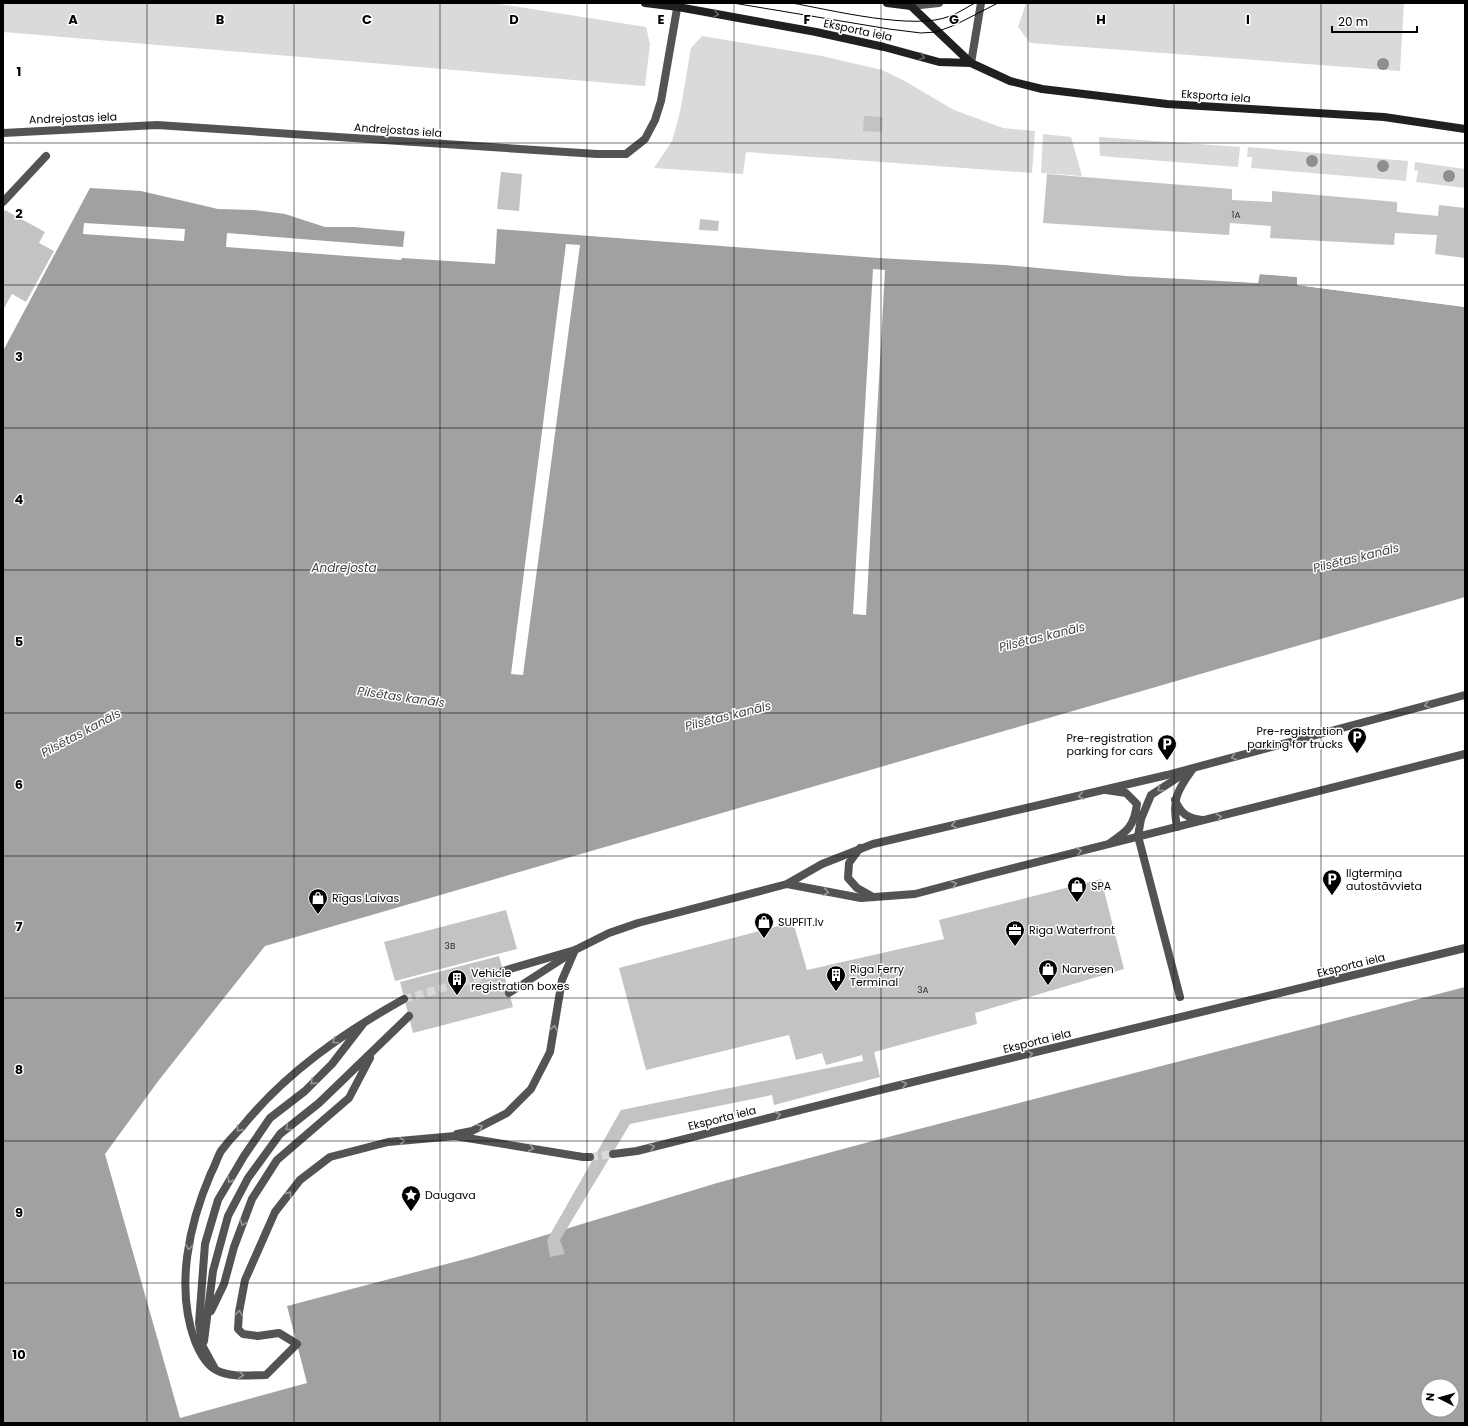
<svg xmlns="http://www.w3.org/2000/svg" width="1468" height="1426" font-family="Poppins,sans-serif">
	<style>
		.green { fill: #dadada }
		.water { fill: #a1a1a1; fill-rule: evenodd }
		.pier { fill: #fff }
		.building { fill: #c3c3c3 }
		.lines { fill: none; stroke-linecap: round; stroke-linejoin: round }
		.tertiary-tunnel { stroke: #d9d9d9; stroke-width: 8; stroke-dasharray: 8 4; stroke-linecap: butt }
		.service { stroke: #535353; stroke-width: 8 }
		.minor { stroke: #535353; stroke-width: 8 }
		.tertiary { stroke: #535353; stroke-width: 8 }
		.secondary { stroke: #202020; stroke-width: 8 }
		.tram { stroke: #000; stroke-width: 1 }
		.tree { fill: #8e8e8e }
		.oneway { stroke: #636363 }
		.oneway2 { stroke: #989898 }
		.grid { fill: none; stroke: #000; stroke-width: 1; stroke-opacity: 0.55 }
		.labels { text-anchor: middle; stroke-width: 3; stroke-linejoin: round; paint-order: stroke }
		.number-label { font-size: 9px; fill: #313131 }
		.street-label { font-size: 11px; fill: #000; stroke: #fff }
		.poi-label { font-size: 11px; fill: #000; stroke: #fff; text-anchor: start }
		.water-label { font-size: 12px; font-style: italic; fill: #424242; stroke: #fff }
		.grid-label { font-size: 13px; text-anchor: middle; font-weight: bold; fill: #000; stroke: #fff; stroke-width: 3; stroke-linejoin: round; paint-order: stroke }
	</style>
	<rect width="100%" height="100%" fill="#fff"/>
	<!-- green -->
	<path class="green" d="M3 3H493L646 27 650 44 645 86 3 32Z
		M1026 3H1404L1400 71 1030 43 1018 27Z
		M702 36 822 56 882 70 903 80 954 110 1003 128 1035 131 1032 173 746 152 743 174 654 168 672 141 680 112 691 48Z
		M1043 134 1071 137 1082 176 1041 173Z
		M1099 137 1240 147 1238 167 1100 156Z
		M1248 147 1408 161 1406 181 1251 168 1252 157H1247Z
		M1415 162 1465 169V188L1416 182 1418 171 1414 170Z"/>
	<!-- water -->
	<path class="water" d="M90 188 141 191 218 209 254 210 285 214 325 227H354L456 236 477 233 505 221 873 255 1258 283 1259 274 1297 277V285L1465 307V597L265 946 159 1080 105 1154 180 1418 307 1383 287 1306 473 1257 717 1183 869 1142 1465 987V1423H3V351ZM1428 1386H1452V1410H1428Z"/>
	<!-- pier -->
	<path class="pier" d="M505 219 873 253 1257 281 1259 272 1297 275 1299 277V283L1465 304V307L1297 285V277L1260 274 1258 283 1126 276 1005 265 878 258 497 229 495 264 402 258 401 260 226 247 227 233 403 247 405 229 456 234 477 231Z
		M84 223 185 229 184 241 83 234Z
		M566 244 580 245 523 675 511 674Z
		M873 269 885 270 866 615 853 614Z"/>
	<!-- building -->
	<path class="building" d="M864 116 883 117 882 132 863 131Z
		M501 172 522 174 519 211 497 209Z
		M1047 174 1232 189V200L1272 202V191L1397 202V212L1438 216 1439 205 1465 208V258L1435 254 1437 235 1395 233 1394 245 1270 238 1271 226 1230 223 1229 235 1043 223Z
		M5 210 45 232 39 243 54 251 26 302 12 294 3 310V213Z
		M700 219 719 221 718 231 699 230Z
		M1101 879 1124 969 975 1013 977 1024 874 1052 880 1077 774 1105 772 1095 630 1124 560 1240 565 1254 550 1257 547 1240 621 1110 863 1061 862 1055 826 1065 822 1053 796 1060 789 1035 646 1070 619 968 793 922 807 970 944 939 939 920Z
		M506 910 517 949 395 981 384 942Z
		M499 956 513 1007 413 1033 400 982Z"/>
	<g class="lines">
		<!-- tertiary-tunnel -->
		<path class="tertiary-tunnel" d="M404 999 503 971
			M590 1157 613 1154"/>
		<!-- service -->
		<path class="service" d="M3 202 46 156
			M1106 790 1126 793 1137 804C1134 826 1128 831 1110 843
			M1175 800C1181 814 1187 818 1202 820
			M1177 827C1172 801 1176 792 1192 770
			M860 848 849 863 848 878 857 888 873 897
			M509 993 573 952
			M1180 997 1138 836 1141 819 1151 795 1188 771
			M211 1311 224 1284 234 1247 252 1199 277 1160 349 1098 370 1058
			M204 1341 213 1271 228 1216 248 1178 280 1134 319 1103 409 1016
			M214 1367 203 1347 199 1323 205 1244 218 1200 244 1156 270 1118 305 1091 332 1064 363 1024"/>
		<!-- minor -->
		<path class="minor" d="M911 6 939 3
			M971 63 981 3
			M3 133 157 125 597 154H626L645 139 655 120 661 101 678 3"/>
		<!-- tertiary -->
		<path class="tertiary" d="M787 884 861 898 915 894 986 875 1465 754
			M503 971 575 950 609 933 638 923 787 884 822 864 873 844 1167 775 1465 695
			M404 999C343 1033 285 1073 241 1128 234 1135 227 1143 221 1151 217 1158 215 1166 211 1173 189 1224 175 1287 195 1341 199 1351 205 1364 216 1370 231 1378 250 1375 266 1375L297 1344 279 1333 258 1336 243 1334 238 1329 239 1312 245 1280 275 1212 300 1180 330 1157 388 1142 455 1136 583 1157H590
			M457 1134 472 1131 507 1113 531 1089 550 1052 562 980 575 950
			M613 1154 637 1151 888 1088 1465 948"/>
		<!-- secondary -->
		<path class="secondary" d="M645 3 678 7 816 32 884 47 939 62 971 63
			M887 3 911 6 971 63 1010 81 1042 89 1167 104 1384 117 1465 129"/>
		<!-- tram -->
		<path class="tram" d="M733 3 889 29 921 33 936 32 955 25 998 3
			M792 3C831 10 915 31 950 16 959 13 967 7 975 3"/>
	</g>
	<!-- trees -->
	<g class="tree">
		<circle cx="1383" cy="64" r="6"/>
		<circle cx="1312" cy="161" r="6"/>
		<circle cx="1383" cy="166" r="6"/>
		<circle cx="1449" cy="176" r="6"/>
	</g>
	<!-- one-way arrows -->
	<defs><path id="oneway-chevron" d="M-2-3.5L2.5 0L-2 3.5" fill="none" stroke-width="1.6" stroke-linecap="round" stroke-linejoin="round"/></defs>
	<g class="oneway">
		<use href="#oneway-chevron" transform="translate(716 14) rotate(10)"/>
		<use href="#oneway-chevron" transform="translate(922 57) rotate(17)"/>
	</g>
	<g class="oneway2">
		<use href="#oneway-chevron" transform="translate(1427 705) rotate(165)"/>
		<use href="#oneway-chevron" transform="translate(1234 757) rotate(165)"/>
		<use href="#oneway-chevron" transform="translate(1160 789) rotate(144)"/>
		<use href="#oneway-chevron" transform="translate(1081 796) rotate(167)"/>
		<use href="#oneway-chevron" transform="translate(1219 817) rotate(-14)"/>
		<use href="#oneway-chevron" transform="translate(954 825) rotate(167)"/>
		<use href="#oneway-chevron" transform="translate(1079 851) rotate(-14)"/>
		<use href="#oneway-chevron" transform="translate(954 884) rotate(-16)"/>
		<use href="#oneway-chevron" transform="translate(826 892) rotate(10)"/>
		<use href="#oneway-chevron" transform="translate(554 1028) rotate(-80)"/>
		<use href="#oneway-chevron" transform="translate(335 1041) rotate(145)"/>
		<use href="#oneway-chevron" transform="translate(1030 1054) rotate(-14)"/>
		<use href="#oneway-chevron" transform="translate(313 1082) rotate(135)"/>
		<use href="#oneway-chevron" transform="translate(904 1084) rotate(-14)"/>
		<use href="#oneway-chevron" transform="translate(778 1115) rotate(-14)"/>
		<use href="#oneway-chevron" transform="translate(480 1127) rotate(-27)"/>
		<use href="#oneway-chevron" transform="translate(288 1128) rotate(141)"/>
		<use href="#oneway-chevron" transform="translate(239 1129) rotate(129)"/>
		<use href="#oneway-chevron" transform="translate(402 1141) rotate(-5)"/>
		<use href="#oneway-chevron" transform="translate(652 1147) rotate(-14)"/>
		<use href="#oneway-chevron" transform="translate(531 1148) rotate(10)"/>
		<use href="#oneway-chevron" transform="translate(230 1180) rotate(121)"/>
		<use href="#oneway-chevron" transform="translate(289 1194) rotate(-52)"/>
		<use href="#oneway-chevron" transform="translate(243 1223) rotate(111)"/>
		<use href="#oneway-chevron" transform="translate(189 1247) rotate(98)"/>
		<use href="#oneway-chevron" transform="translate(239 1313) rotate(-84)"/>
		<use href="#oneway-chevron" transform="translate(241 1375) rotate(1)"/>
	</g>
	<!-- grid -->
	<path class="grid" d="M147 3V1423M294 3V1423M440 3V1423M587 3V1423M734 3V1423M881 3V1423M1028 3V1423M1174 3V1423M1321 3V1423M3 143H1465M3 285H1465M3 428H1465M3 570H1465M3 713H1465M3 856H1465M3 998H1465M3 1141H1465M3 1283H1465"/>
	<!-- icons -->
	<defs>
		<g id="parking-pin" transform="scale(1)"><path d="M0 17L-7.5 6A9.5 9.5 0 1 1 7.5 6Z" fill="#000" stroke="#fff"/><path d="M-3.5-5.5H1a3.5 3.5 0 0 1 0 7H-1V5.5H-3.5ZM-1-3.4V-.6H.8a1.4 1.4 0 0 0 0-2.8Z" fill="#fff"/></g>
		<g id="shop-pin" transform="scale(1)"><path d="M0 17L-7.5 6A9.5 9.5 0 1 1 7.5 6Z" fill="#000" stroke="#fff"/><path d="M-5-2.5h2.3a2.7 3.5 0 0 1 5.4 0H5L5.5 6h-11ZM-1.5-2.5h3a1.5 2.3 0 0 0-3 0Z" fill="#fff"/></g>
		<g id="office-pin" transform="scale(1)"><path d="M0 17L-7.5 6A9.5 9.5 0 1 1 7.5 6Z" fill="#000" stroke="#fff"/><path d="M-6-3h4V-5.5h4V-3h4V5H-6ZM-1-4.5V-3h2v-1.5ZM-6 0V1H6V0Z" fill="#fff"/></g>
		<g id="building-pin" transform="scale(1)"><path d="M0 17L-7.5 6A9.5 9.5 0 1 1 7.5 6Z" fill="#000" stroke="#fff"/><path d="M-4-6H4V6H1V3H-1V6H-4ZM-2.5-4.3h1.7v1.8h-1.7ZM.8-4.3h1.7v1.8H.8ZM-2.5-1h1.7V.8h-1.7ZM.8-1h1.7V.8H.8Z" fill="#fff"/></g>
		<g id="sight-pin" transform="scale(1)"><path d="M0 17L-7.5 6A9.5 9.5 0 1 1 7.5 6Z" fill="#000" stroke="#fff"/><path d="M0-6L1.8-2.2L6-1.7L2.9 1.2L3.7 5.4L0 3.3L-3.7 5.4L-2.9 1.2L-6-1.7L-1.8-2.2Z" fill="#fff"/></g>
	</defs>
	<g fill-rule="evenodd">
		<use href="#parking-pin" x="1357" y="737"/>
		<use href="#parking-pin" x="1167" y="744"/>
		<use href="#parking-pin" x="1332" y="879"/>
		<use href="#shop-pin" x="1077" y="886"/>
		<use href="#shop-pin" x="318" y="898"/>
		<use href="#shop-pin" x="764" y="922"/>
		<use href="#office-pin" x="1015" y="930"/>
		<use href="#shop-pin" x="1048" y="969"/>
		<use href="#building-pin" x="836" y="975"/>
		<use href="#building-pin" x="457" y="979"/>
		<use href="#sight-pin" x="411" y="1195"/>
	</g>
	<g class="labels">
		<!-- number labels -->
		<g class="number-label">
			<text x="1236" y="218">1A</text>
			<text x="450" y="949">3B</text>
			<text x="923" y="993">3A</text>
		</g>
		<!-- street labels -->
		<g class="street-label">
			<text transform="translate(858 30) rotate(12)" y="4">Eksporta iela</text>
			<text transform="translate(1216 96) rotate(4)" y="4">Eksporta iela</text>
			<text transform="translate(73 118) rotate(-2)" y="4">Andrejostas iela</text>
			<text transform="translate(398 130) rotate(4)" y="4">Andrejostas iela</text>
			<text transform="translate(1351 965) rotate(-14)" y="4">Eksporta iela</text>
			<text transform="translate(1037 1041) rotate(-14)" y="4">Eksporta iela</text>
			<text transform="translate(722 1118) rotate(-14)" y="4">Eksporta iela</text>
		</g>
		<!-- poi labels -->
		<g class="poi-label">
			<text x="1343" y="735" text-anchor="end">Pre-registration<tspan x="1343" dy="13">parking for trucks</tspan></text>
			<text x="1153" y="742" text-anchor="end">Pre-registration<tspan x="1153" dy="13">parking for cars</tspan></text>
			<text x="1346" y="877">Ilgtermiņa<tspan x="1346" dy="13">autostāvvieta</tspan></text>
			<text x="1091" y="890">SPA</text>
			<text x="332" y="902">Rīgas Laivas</text>
			<text x="778" y="926">SUPFIT.lv</text>
			<text x="1029" y="934">Riga Waterfront</text>
			<text x="850" y="973">Riga Ferry<tspan x="850" dy="13">Terminal</tspan></text>
			<text x="1062" y="973">Narvesen</text>
			<text x="471" y="977">Vehicle<tspan x="471" dy="13">registration boxes</tspan></text>
			<text x="425" y="1199">Daugava</text>
		</g>
		<!-- water labels -->
		<g class="water-label">
			<text transform="translate(1356 558) rotate(-14)" y="4">Pilsētas kanāls</text>
			<text x="344" y="572">Andrejosta</text>
			<text transform="translate(1042 637) rotate(-14)" y="4">Pilsētas kanāls</text>
			<text transform="translate(401 697) rotate(8)" y="4">Pilsētas kanāls</text>
			<text transform="translate(728 716) rotate(-14)" y="4">Pilsētas kanāls</text>
			<text transform="translate(81 733) rotate(-28)" y="4">Pilsētas kanāls</text>
		</g>
	</g>
	<g class="grid-label">
		<text x="73" y="24">A</text>
		<text x="220" y="24">B</text>
		<text x="367" y="24">C</text>
		<text x="514" y="24">D</text>
		<text x="661" y="24">E</text>
		<text x="807" y="24">F</text>
		<text x="954" y="24">G</text>
		<text x="1101" y="24">H</text>
		<text x="1248" y="24">I</text>
		<text x="19" y="76">1</text>
		<text x="19" y="218">2</text>
		<text x="19" y="361">3</text>
		<text x="19" y="504">4</text>
		<text x="19" y="646">5</text>
		<text x="19" y="789">6</text>
		<text x="19" y="931">7</text>
		<text x="19" y="1074">8</text>
		<text x="19" y="1217">9</text>
		<text x="19" y="1359">10</text>
	</g>
	<!-- border -->
	<rect width="1468" height="1426" fill="none" stroke="#000000" stroke-width="8"/>
	<!-- north arrow -->
	<g transform="translate(1440 1398) rotate(276)"><circle r="19" fill="#ffffff" stroke="#999999"/>
	<path d="M0-3L7 15L0 10L-7 15Z" fill="#000000"/>
	<text y="-6" font-size="11" font-weight="bold" text-anchor="middle" fill="#000000">N</text>
	</g>
	<!-- scale -->
	<path d="M1332 26v6h85v-6" fill="none" stroke="#000000" stroke-width="2"/>
	<text x="1338" y="26" font-size="12" fill="#000000" stroke="#ffffff" stroke-width="3" paint-order="stroke">20 m</text>
</svg>
